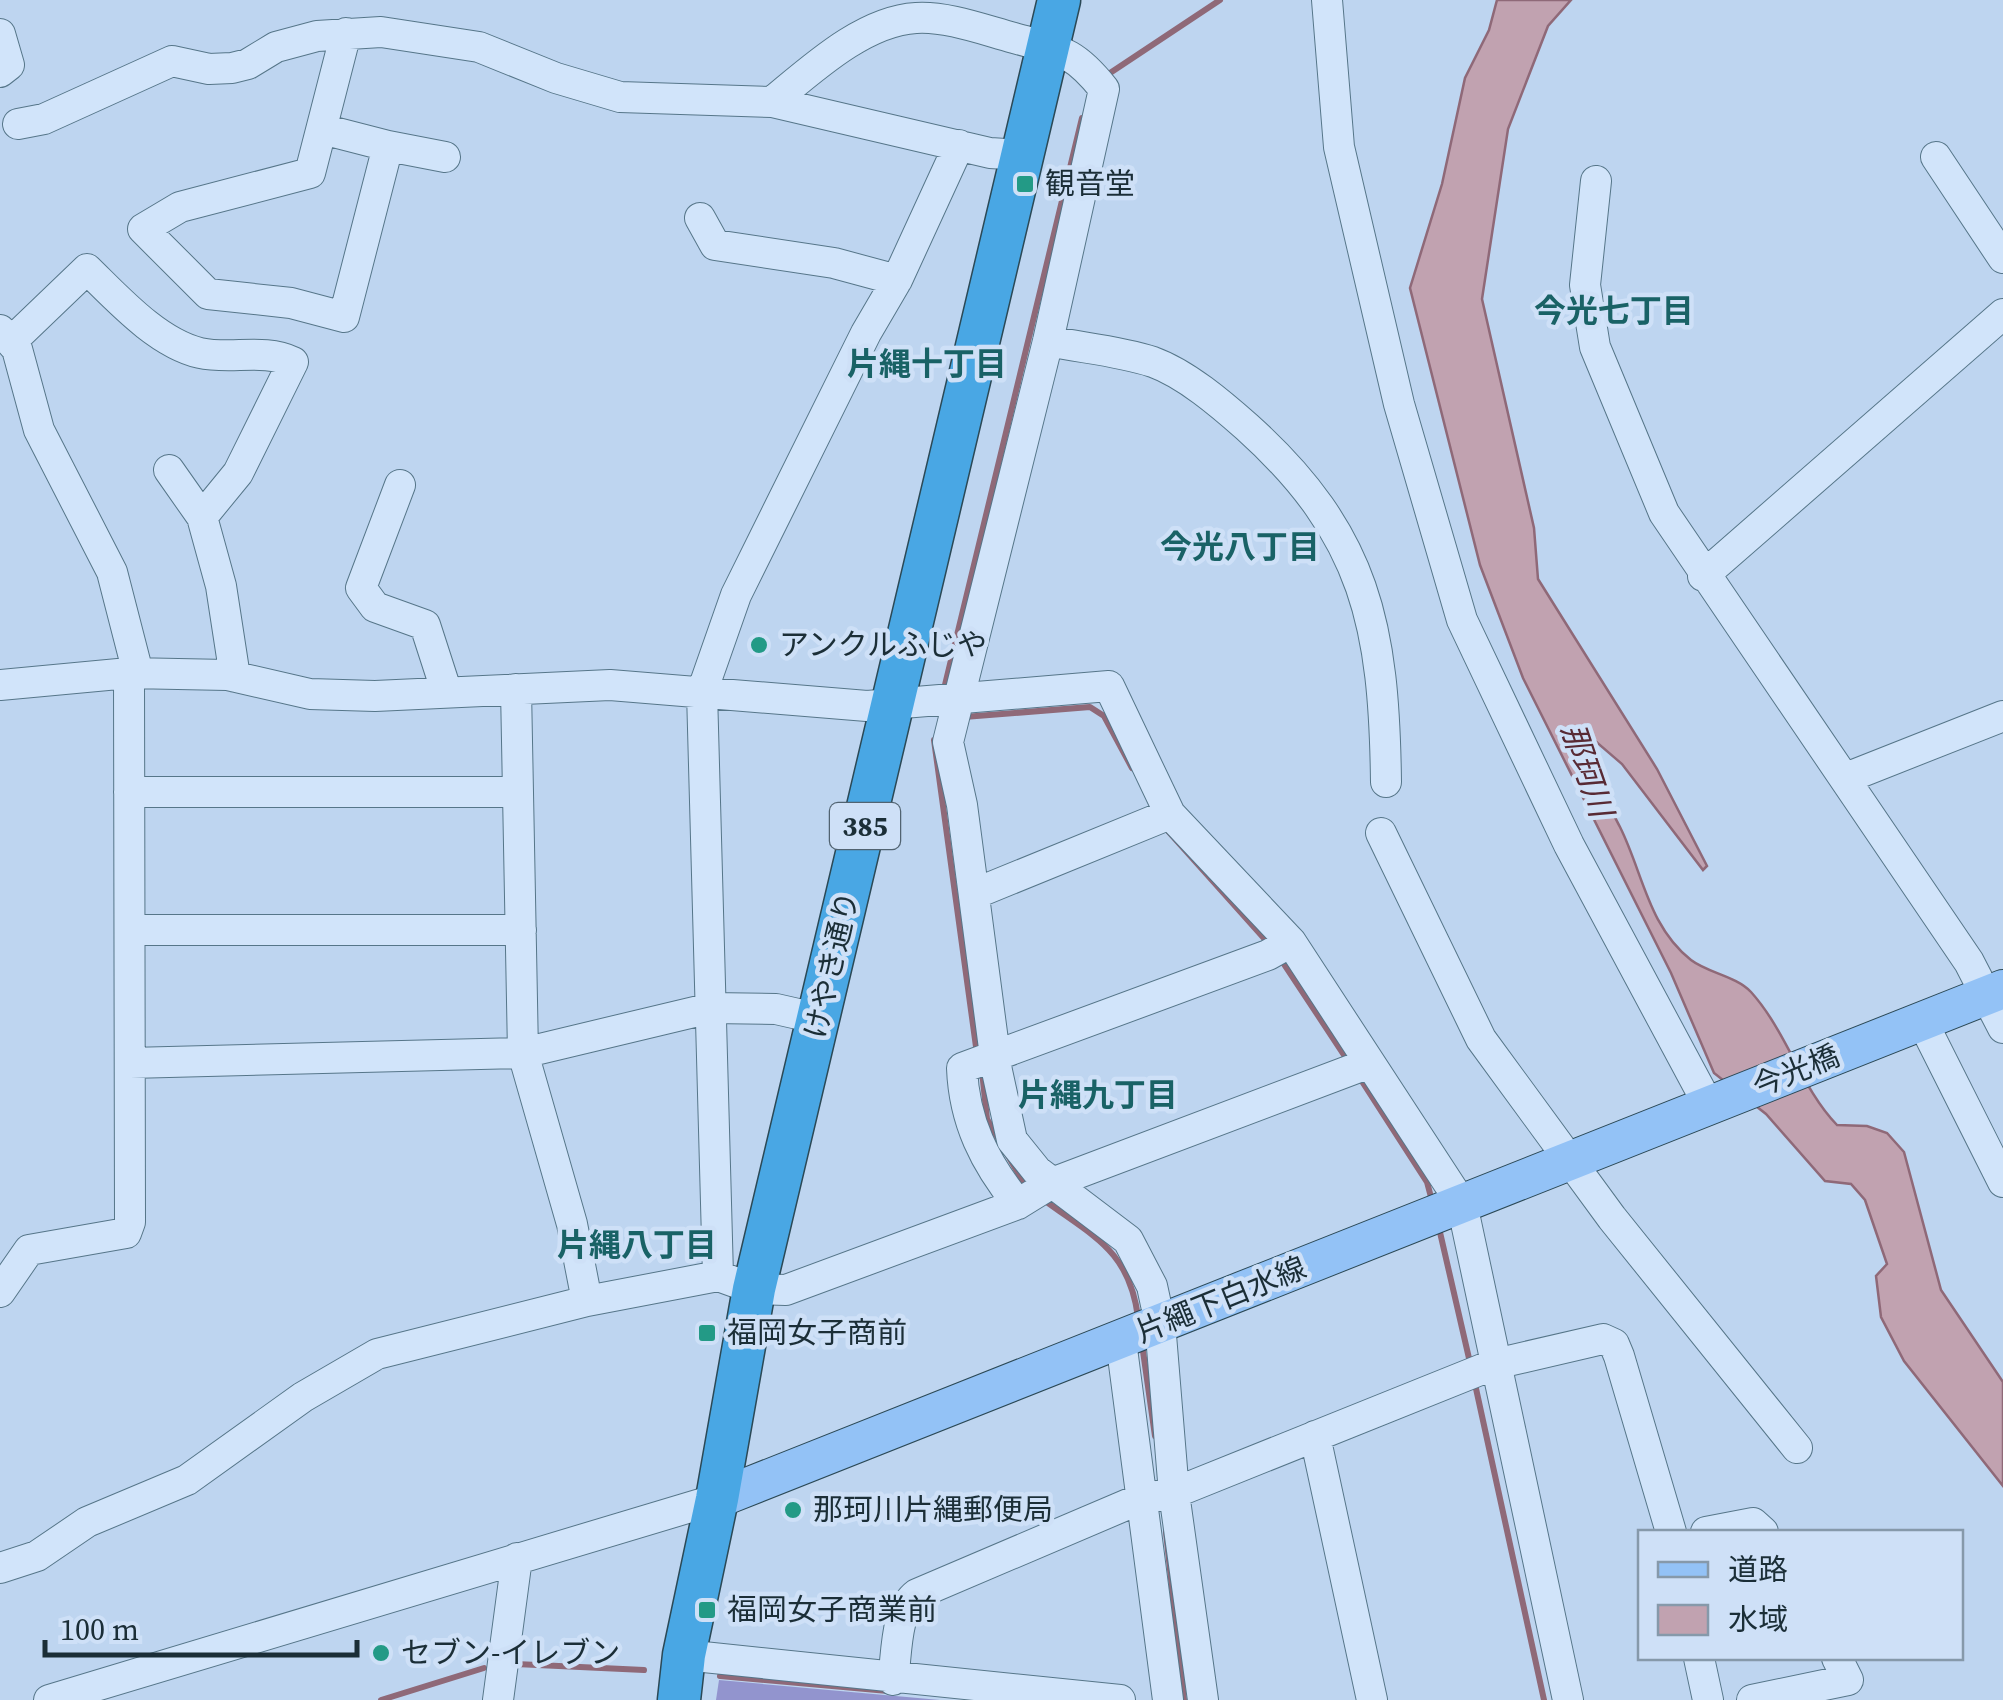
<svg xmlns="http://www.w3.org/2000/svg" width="2003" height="1700" font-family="'Source Serif 4','Noto Sans JP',serif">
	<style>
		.green { fill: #9294ce }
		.water { fill: #c1a2b0; stroke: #8f6978; stroke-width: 2.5 }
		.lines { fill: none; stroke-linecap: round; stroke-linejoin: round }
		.stream { stroke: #8f6978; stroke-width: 6 }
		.minor-casing { stroke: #567689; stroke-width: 32 }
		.major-casing { stroke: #2b4956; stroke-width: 40 }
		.highway-casing { stroke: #2b4956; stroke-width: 45 }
		.minor { stroke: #d1e4fa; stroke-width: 30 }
		.major { stroke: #93c2f6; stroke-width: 38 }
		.highway { stroke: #49a7e4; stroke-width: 42 }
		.poi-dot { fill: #239a86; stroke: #cee0f7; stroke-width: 4 }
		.labels { text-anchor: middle; stroke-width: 9; stroke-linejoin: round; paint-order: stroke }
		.shield { fill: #cee0f7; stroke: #516371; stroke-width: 2.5 }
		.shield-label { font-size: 28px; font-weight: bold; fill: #1b2e37 }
		.poi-label { font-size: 30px; fill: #1b2e37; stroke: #cee0f7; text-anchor: start }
		.street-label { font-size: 30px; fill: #1b2e37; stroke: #cee0f7 }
		.neighbourhood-label { font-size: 32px; font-weight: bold; fill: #196266; stroke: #cee0f7 }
		.water-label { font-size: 32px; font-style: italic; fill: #582a34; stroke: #cee0f7 }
	</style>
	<rect width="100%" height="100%" fill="#bed5f0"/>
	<!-- green -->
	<path class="green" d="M719 1680 940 1700H716Z"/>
	<!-- water -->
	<path class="water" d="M1497 0H1571L1548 26 1508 129 1482 299 1534 528 1538 579 1657 769 1707 866 1703 870 1622 764 1586 733 1580 737C1590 771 1604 796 1620 827 1643 873 1648 926 1691 960 1708 973 1736 976 1751 992 1787 1032 1801 1088 1837 1125L1867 1126 1887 1133 1904 1152 1941 1290 2003 1382V1486L1904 1361 1881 1317 1876 1276 1887 1264 1865 1200 1851 1184 1825 1181 1766 1114 1714 1073 1671 973 1523 678 1480 565 1410 288 1442 184 1465 78 1489 30Z"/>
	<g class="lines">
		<!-- stream -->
		<path class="stream" d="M1107 75 1220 0
			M944 689 1082 118
			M964 717 1090 707 1104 716 1132 768
			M934 740 977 1054
			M1168 831 1270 945
			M1280 958 1348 1061
			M982 1071 987 1119 1026 1187
			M1358 1075 1427 1182 1432 1201
			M1044 1200C1094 1237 1129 1250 1138 1317
			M1439 1228 1471 1367
			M1142 1344 1155 1436
			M1475 1384 1544 1700
			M1166 1532 1184 1700
			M516 1664 644 1670
			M720 1676 888 1691
			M381 1700 484 1668"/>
		<!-- minor casing -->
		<g class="minor-casing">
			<path id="minor" d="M1327 0 1339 147 1399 404 1462 620 1569 845 1709 1106
				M0 34 9 65 0 72
				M772 102C811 70 863 21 916 18 947 16 984 30 1014 38 1060 51 1073 50 1104 89L1048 341 948 742 962 805 997 1071 1012 1140 1037 1171 1128 1240 1152 1286 1160 1323 1174 1493 1203 1700
				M18 124 44 119 172 61 209 69 232 68 248 64 276 47 317 36 381 32 479 47 556 78 620 97 772 102 990 153 1022 155
				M322 129 388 146 344 317 291 303 208 294 143 229 180 207 310 173 346 33
				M388 146 445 157
				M1936 157 2003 258
				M1596 181 1585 285 1595 347 1664 513 1969 962 2003 1028
				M700 218 715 245 834 263 897 280
				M0 330 17 349 39 430 112 572 138 673
				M13 340 87 269C117 298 157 343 200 353 231 360 263 348 293 362L238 473 202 517 221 586 235 677
				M1048 341C1082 348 1120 351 1153 362 1186 374 1221 404 1247 427 1367 535 1384 627 1386 782
				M169 470 202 517
				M400 485 361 588 375 607 425 625 446 690
				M1703 576 2003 314
				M0 685 129 673 227 675 310 694 375 696 610 685 867 706 1109 686 1170 814 1291 942 1462 1204 1568 1700
				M516 689 523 1053 572 1224 587 1301
				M1846 778 2003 716
				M129 792H518
				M1381 833 1481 1039 1612 1218 1797 1448
				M974 894 1170 814
				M130 930H521
				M1922 1021 2003 1182
				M130 1063 523 1053 711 1008 776 1009 820 1019
				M1018 1204C985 1163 964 1122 962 1068L1268 955 1291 942
				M718 1276 702 692 736 595 866 333 897 280 959 145
				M0 1292 29 1250 126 1233 130 1222 129 673
				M1121 1341 1168 1700
				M1315 1436 1372 1700
				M1706 1532 1753 1523 1763 1532
				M0 1568 37 1556 87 1522 187 1480 303 1397 377 1354 587 1301 718 1276 754 1289 786 1290 1018 1204 1052 1183 1367 1064
				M684 1655 1120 1700
				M1699 1658 1708 1700
				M893 1680C897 1654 895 1610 917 1594L1140 1499 1174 1493 1495 1364 1603 1339 1614 1344 1619 1356 1671 1532
				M49 1700 717 1499
				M498 1700 517 1558
				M1752 1700 1848 1680 1837 1658"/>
		</g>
		<!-- major casing -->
		<g class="major-casing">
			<path id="major" d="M717 1499 2003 989"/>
		</g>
		<!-- highway casing -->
		<g class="highway-casing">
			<path id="highway" d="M679 1700 684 1655 717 1499 754 1289 1059 0"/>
		</g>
		<!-- minor -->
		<use href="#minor" class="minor"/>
		<!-- major -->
		<use href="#major" class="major"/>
		<!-- highway -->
		<use href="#highway" class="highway"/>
	</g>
	<!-- markers -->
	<g class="poi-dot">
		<rect x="1015" y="174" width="20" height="20" rx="5"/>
		<circle cx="759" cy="645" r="10"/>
		<rect x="697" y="1323" width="20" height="20" rx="5"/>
		<circle cx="793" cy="1510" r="10"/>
		<rect x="697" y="1600" width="20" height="20" rx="5"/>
		<circle cx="381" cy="1653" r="10"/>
	</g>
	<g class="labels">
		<!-- shield labels -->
		<rect class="shield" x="830" y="803" width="70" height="46" rx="8"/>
		<g class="shield-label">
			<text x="865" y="836">385</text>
		</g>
		<!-- poi labels -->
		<g class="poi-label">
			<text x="1045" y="194">観音堂</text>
			<text x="779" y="655">アンクルふじや</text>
			<text x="727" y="1343">福岡女子商前</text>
			<text x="813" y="1520">那珂川片縄郵便局</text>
			<text x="727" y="1620">福岡女子商業前</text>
			<text x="401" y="1663">セブン-イレブン</text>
		</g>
		<!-- street labels -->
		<g class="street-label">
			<text transform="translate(832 965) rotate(-77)" y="10">けやき通り</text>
			<text transform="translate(1796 1071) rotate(-22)" y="10">今光橋</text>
			<text transform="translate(1221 1300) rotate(-22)" y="10">片繩下白水線</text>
		</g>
		<!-- neighbourhood labels -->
		<g class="neighbourhood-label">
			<text x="1614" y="322">今光七丁目</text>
			<text x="927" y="375">片縄十丁目</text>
			<text x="1240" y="558">今光八丁目</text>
			<text x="1098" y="1106">片縄九丁目</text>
			<text x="637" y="1256">片縄八丁目</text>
		</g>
		<!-- water labels -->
		<g class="water-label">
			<text transform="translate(1587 770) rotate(71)" y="11">那珂川</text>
		</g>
	</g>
	<!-- legend -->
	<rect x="1638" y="1530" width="325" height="130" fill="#cee0f7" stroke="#8699aa" stroke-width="2.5"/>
	<rect x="1658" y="1562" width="50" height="15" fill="#93c2f6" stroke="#8699aa" stroke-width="2.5"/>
	<text x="1728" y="1580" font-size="30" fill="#1b2e37">道路</text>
	<rect x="1658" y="1605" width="50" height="30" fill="#c1a2b0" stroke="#8699aa" stroke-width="2.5"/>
	<text x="1728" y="1630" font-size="30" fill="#1b2e37">水域</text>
	<!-- scale -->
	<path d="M45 1640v15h312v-15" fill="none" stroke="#1b2e37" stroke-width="5"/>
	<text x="60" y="1640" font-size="30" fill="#1b2e37" stroke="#cee0f7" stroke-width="8" paint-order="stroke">100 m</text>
</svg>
